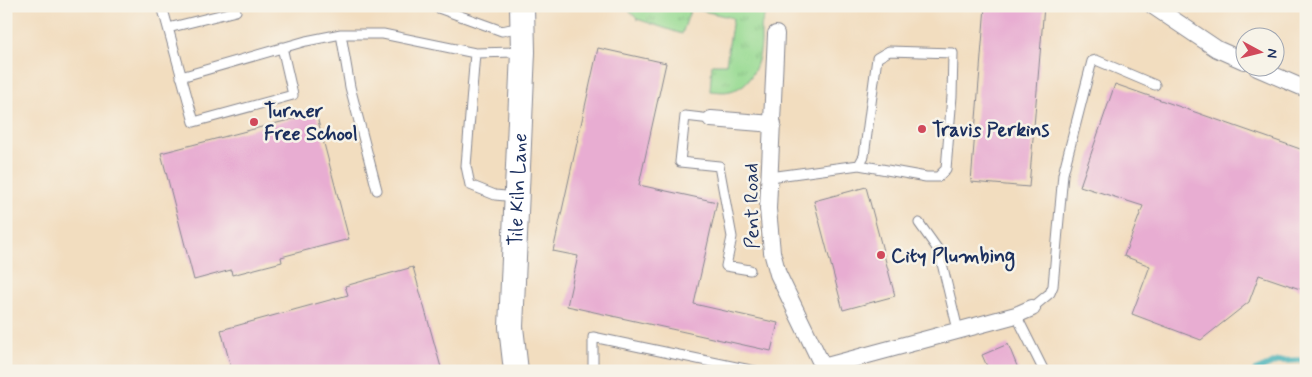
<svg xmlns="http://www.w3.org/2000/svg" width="1312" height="377" font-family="Mynerve,sans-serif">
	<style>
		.grass { fill: url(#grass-tufts); stroke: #598478 }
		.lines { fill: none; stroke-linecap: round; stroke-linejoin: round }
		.stream { stroke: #3caeb5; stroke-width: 6 }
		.building { fill: #e8add2 }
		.lane-casing { stroke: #86868e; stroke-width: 11 }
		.street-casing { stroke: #86868e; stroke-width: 18 }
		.secondary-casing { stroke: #86868e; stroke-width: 26 }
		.lane { stroke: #fff; stroke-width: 9 }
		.street { stroke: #fff; stroke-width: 16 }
		.secondary { stroke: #fff; stroke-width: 24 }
		.poi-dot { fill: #d1495b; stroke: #f7f3e8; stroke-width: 2 }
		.labels { text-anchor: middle; stroke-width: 5; stroke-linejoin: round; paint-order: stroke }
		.poi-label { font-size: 20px; font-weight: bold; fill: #1b2f5e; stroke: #f7f3e8; text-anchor: start }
		.street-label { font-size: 20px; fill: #1b2f5e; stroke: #f7f3e8 }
	</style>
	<defs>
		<pattern id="grass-tufts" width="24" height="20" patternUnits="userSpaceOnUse" patternTransform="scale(1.25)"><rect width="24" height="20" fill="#97da92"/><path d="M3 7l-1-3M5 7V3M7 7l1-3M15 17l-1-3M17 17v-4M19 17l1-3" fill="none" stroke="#82bb80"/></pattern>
	</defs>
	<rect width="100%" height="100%" fill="#f7f3e8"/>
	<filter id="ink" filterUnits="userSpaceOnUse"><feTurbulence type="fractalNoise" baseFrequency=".02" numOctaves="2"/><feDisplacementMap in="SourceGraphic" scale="10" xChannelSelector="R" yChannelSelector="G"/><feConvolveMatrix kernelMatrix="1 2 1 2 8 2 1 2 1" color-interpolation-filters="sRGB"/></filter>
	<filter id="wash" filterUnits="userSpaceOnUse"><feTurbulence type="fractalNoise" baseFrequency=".0096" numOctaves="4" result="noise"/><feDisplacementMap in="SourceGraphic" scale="20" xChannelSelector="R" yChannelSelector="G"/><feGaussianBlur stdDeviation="1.12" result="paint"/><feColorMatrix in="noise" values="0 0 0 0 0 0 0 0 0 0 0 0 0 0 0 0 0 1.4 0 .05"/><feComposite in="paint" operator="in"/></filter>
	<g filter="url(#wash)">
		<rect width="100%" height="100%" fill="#f2ddbf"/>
		<!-- grass -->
		<path class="grass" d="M625 6H766L767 12C760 21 761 31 761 42 760 61 752 87 730 91 724 93 716 91 710 91L712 64H726L733 18 691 8 682 34 637 19Z"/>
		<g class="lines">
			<!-- stream -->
			<path class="stream" d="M1255 371 1279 361 1306 360"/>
		</g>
		<g id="blocks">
			<!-- building -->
			<path class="building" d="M985 6H1044L1029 187 971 182Z
				M598 48 666 63 639 185 717 202 694 304 778 323 771 351 567 306 578 256 553 251Z
				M1115 84 1306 151V291L1259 275 1249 302 1201 340 1132 314 1150 266 1124 256 1143 206 1080 186Z
				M316 113 349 239 281 257 282 262 232 275 231 270 194 280 161 153Z
				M866 187 895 296 843 310 814 201Z
				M413 267 442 371H232L221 330 348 295 345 286Z
				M1008 344 1019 371H989L982 355Z"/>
		</g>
	</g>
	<g filter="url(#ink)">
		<use href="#blocks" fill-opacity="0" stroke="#86868e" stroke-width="1"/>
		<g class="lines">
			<!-- lane casing -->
			<g class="lane-casing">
				<path id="lane" d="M162 6 194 122 293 95 282 47
					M433 6 502 31 520 27
					M168 28 236 11
					M341 34 350 87 377 190
					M181 77 306 41 341 34H383L475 53
					M711 119 685 116 680 162 719 166 732 237 726 266 750 270
					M770 177 859 165 926 177H938L946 169 952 96 953 53 889 51 877 58 864 156 859 165
					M516 197 495 195 470 185 466 166 475 53 521 52
					M919 223 939 251 958 330
					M1032 308 1050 293 1053 286 1063 174 1092 61 1096 60 1155 85
					M1016 315 1044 371
					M593 371V337L755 371"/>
			</g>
			<!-- street casing -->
			<g class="street-casing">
				<path id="street" d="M1153 6 1217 49 1244 61
					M776 34 768 209 772 252 778 274 825 371
					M1257 68 1306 89
					M711 119 773 124
					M823 367 1016 315 1032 308"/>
			</g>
			<!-- secondary casing -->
			<g class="secondary-casing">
				<g id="secondary">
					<path id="s1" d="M516 371 511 327 523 52 522 6"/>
				</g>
			</g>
			<!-- lane -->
			<use href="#lane" class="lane"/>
			<!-- street -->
			<use href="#street" class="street"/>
			<!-- secondary -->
			<use href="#secondary" class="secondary"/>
		</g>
	</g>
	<!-- markers -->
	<g class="poi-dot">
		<circle cx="254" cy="122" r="5"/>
		<circle cx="922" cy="129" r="5"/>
		<circle cx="881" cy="255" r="5"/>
	</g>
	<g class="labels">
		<!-- poi labels -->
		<g class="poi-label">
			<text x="264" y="117">Turner<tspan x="264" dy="23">Free School</tspan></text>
			<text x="932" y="136">Travis Perkins</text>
			<text x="891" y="262">City Plumbing</text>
		</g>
		<!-- street labels -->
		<g class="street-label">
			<text dy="7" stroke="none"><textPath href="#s1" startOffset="182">Tile Kiln Lane</textPath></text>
			<text transform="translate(751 206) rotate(-91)" y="7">Pent Road</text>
		</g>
	</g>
	<!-- margin -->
	<rect width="1312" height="377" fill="none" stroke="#f7f3e8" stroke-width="25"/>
	<!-- north arrow -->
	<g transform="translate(1260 52) rotate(97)"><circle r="24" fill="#f7f3e8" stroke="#9fa5b1"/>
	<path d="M0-4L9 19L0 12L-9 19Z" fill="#d1495b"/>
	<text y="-8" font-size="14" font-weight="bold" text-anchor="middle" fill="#1b2f5e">N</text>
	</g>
</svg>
